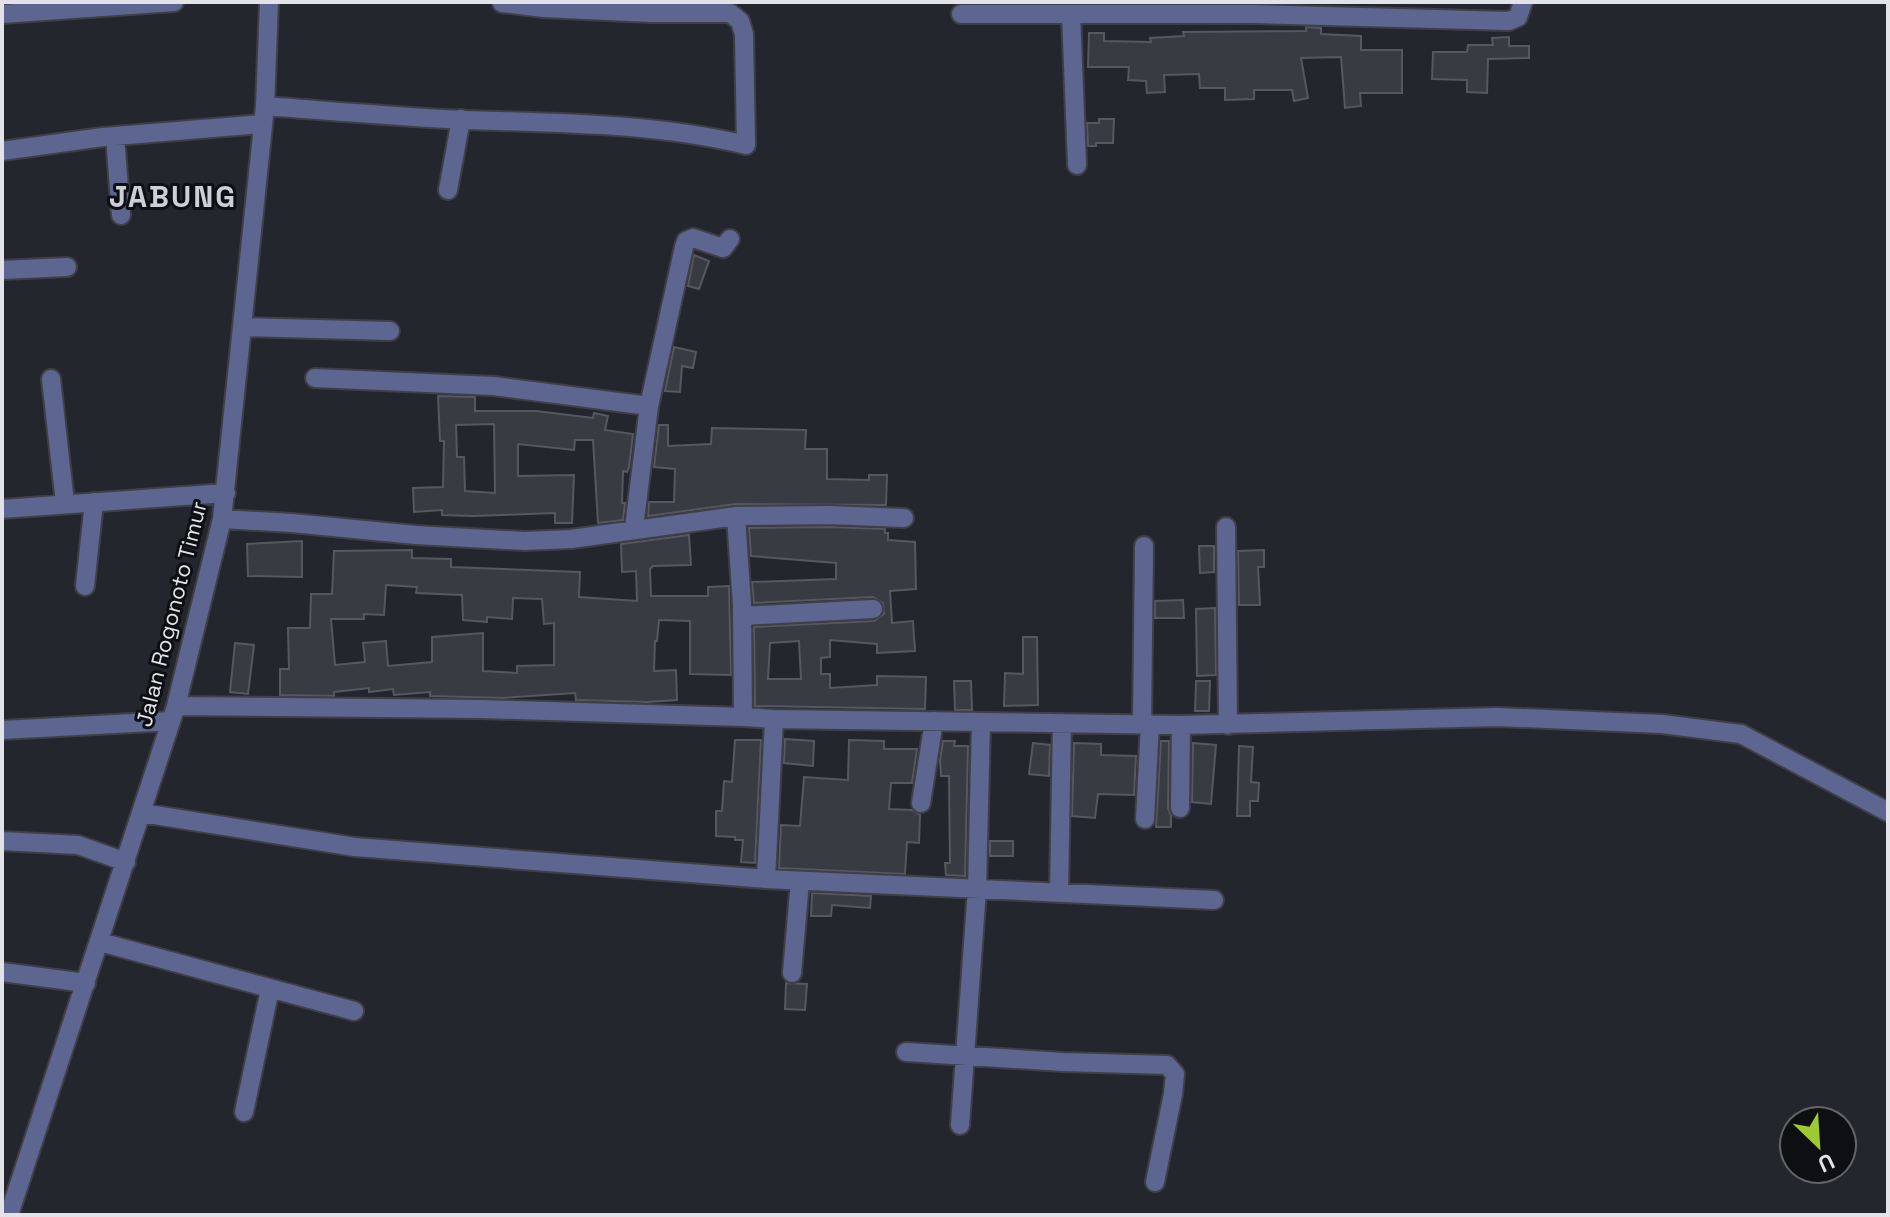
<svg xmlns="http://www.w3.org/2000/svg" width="1890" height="1217" font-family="'Space Grotesk',sans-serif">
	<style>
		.building { fill: #393b42; stroke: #56585f; stroke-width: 2; fill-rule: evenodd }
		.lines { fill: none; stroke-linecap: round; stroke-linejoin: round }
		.minor-casing { stroke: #3f4047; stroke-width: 22 }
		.minor { stroke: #5d6591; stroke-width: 18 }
		.labels { text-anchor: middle; stroke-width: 6; stroke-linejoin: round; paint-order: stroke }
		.street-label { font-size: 22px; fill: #e2e3e8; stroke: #0e0f12 }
		.district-label { font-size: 30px; font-weight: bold; letter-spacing: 2px; fill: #cdcfd8; stroke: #0e0f12 }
	</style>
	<rect width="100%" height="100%" fill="#24262d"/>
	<!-- building -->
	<path class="building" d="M1306 27 1321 28V34L1361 36V50H1402V93H1360L1361 106 1345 108 1341 57 1301 58 1308 98 1294 101 1292 90H1254V99L1225 100V88H1200L1199 74 1164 75 1165 92 1147 93 1146 81 1128 80 1129 67H1088L1089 33H1104V41L1151 42 1150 38 1184 36 1183 32 1306 31Z
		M1509 37V46H1529V58L1488 59 1487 93 1467 92V80L1432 79 1433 52H1467L1468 45H1493L1492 38Z
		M1099 119H1114L1113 143H1096V146H1088L1087 123H1099Z
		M694 255 709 261 699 289 688 286Z
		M674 347 696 352 693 368 682 366 680 392 665 391Z
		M438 396 475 397V411H536L593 418 594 413 608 416 605 430 633 434 629 467 627 472 623 471 622 503H625L623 520 598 523 593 440H575L574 450 518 444V476L574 475 572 523H555V513L473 516 442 515V510L414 512 413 488 443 487 444 441H440ZM494 424 495 493 465 491 464 457H457L456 425Z
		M659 425H668V446L711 444 712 428 806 430 805 449H827V479L869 480V475H887L886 505 736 504 648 516 649 502H674L675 469 654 467Z
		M828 527 885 529V533H888V540L915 542 916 589 890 591 892 623 913 621 915 651 877 653V644L830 640V657L821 658V674H830V688L877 685V676L926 677 925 709 755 706 754 627 874 621 884 614 883 603 873 597 754 603 752 582 836 579V563L751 556 749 528ZM799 641 801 679H768L770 643Z
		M689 535 691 565 653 566 650 569 651 596H708V587L729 586 731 675 690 674V621L659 620 657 641H655L654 671 676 670 677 700 647 702 576 700 575 693 502 698 430 696V692L394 695 393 689 369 692V688L334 692V696L280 695V669H289L288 628H310L311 594H332L334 551 412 550V558L451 559V567L580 572 579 597 637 601 636 571 622 572 621 544ZM386 585 417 587 416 593 462 595 463 620 487 622V617L512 619 513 598 542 599 544 624 554 623V665L517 666V673L483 671V633L432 637V662L388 666 386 641 363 643 365 662 335 665 331 619H364V614L384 615Z
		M302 541V577L248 576 247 544Z
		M1199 546H1214V572L1200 573Z
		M1264 550V567H1258L1260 605H1239L1238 551Z
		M1183 600 1184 618H1155V601Z
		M1215 608 1216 675 1197 676 1196 609Z
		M1023 637H1037L1038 705 1004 706 1005 673 1023 674Z
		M235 643 254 645 248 694 230 692Z
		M954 681H971L972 710H955Z
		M1196 681H1210L1209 711H1195Z
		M785 739 814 741 813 766 784 763Z
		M735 740H761L755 863 741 862 743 840H735V837L716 836V811H722L724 781 732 782Z
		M849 740 884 741V749H917L912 783H891L889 809 912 810 920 815 919 843 907 842 905 874 779 868 781 825 800 826 804 777 848 780Z
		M943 741H955L954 746H968L965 876 946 875 945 863H950L949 776H941L940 760Z
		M1161 741H1169L1168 808 1171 816V827H1156Z
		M1033 743 1050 745 1049 776 1029 774Z
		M1074 743 1101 744V755L1136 756 1134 795 1098 794 1095 818 1072 816Z
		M1193 743 1216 745 1211 804 1192 802Z
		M1239 746 1253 747 1251 782 1259 783 1258 801H1250V816H1237Z
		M990 841H1013V856H990Z
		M812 893 871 896 870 908 832 905 831 916H811Z
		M786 983 807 984 805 1010 785 1009Z"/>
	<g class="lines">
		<!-- minor casing -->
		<g class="minor-casing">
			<path id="minor" d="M502 3 544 8 651 13 650 2
				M2 14 174 2
				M961 14H1256L1509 21 1518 17 1523 2
				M1071 14 1077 165
				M265 106C332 111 399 117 466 120 559 123 655 123 746 145L744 34 740 21 730 13H651
				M115 136 121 215
				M2 151 103 137 262 124
				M448 190 461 119
				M2 270 67 267
				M242 327 390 331
				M315 378 494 386 649 406
				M51 379 65 503
				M2 509 226 493
				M736 516 742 605 743 717 774 719 766 879
				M222 519 292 523 416 535 525 541 571 539 736 516 828 515 904 518
				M1226 527 1228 725
				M634 528 649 406 684 247 686 241 693 238 723 248 730 239
				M85 586 94 502
				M742 616 873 609
				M176 706 481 709 743 717
				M774 719 1181 725 1498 717 1662 724 1741 734 1888 812
				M1142 724 1144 546
				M2 730 171 721
				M921 803 934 721
				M1180 808 1181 725
				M142 813 355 847 766 879 1214 900
				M1145 819 1150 724
				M2 841 78 845 126 862
				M1059 893 1062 723
				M100 942 354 1011
				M2 972 86 983
				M792 973 800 881
				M906 1052 1063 1062 1167 1065 1175 1074 1173 1094 1155 1182
				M244 1112 270 989
				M960 1125 977 889 981 722
				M9 1215 176 706 222 519 265 106 269 2"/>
		</g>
		<!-- minor -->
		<use href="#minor" class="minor"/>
	</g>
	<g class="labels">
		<!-- street labels -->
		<g class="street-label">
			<text transform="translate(171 614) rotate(-76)" y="8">Jalan Rogonoto Timur</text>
		</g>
		<!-- district labels -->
		<g class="district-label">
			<text x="173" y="207">JABUNG</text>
		</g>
	</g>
	<!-- border -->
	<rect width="1890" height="1217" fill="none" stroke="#e2e3e8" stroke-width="8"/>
	<!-- north arrow -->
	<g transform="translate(1818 1145) rotate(155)"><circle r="38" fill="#0e0f12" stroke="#636468" stroke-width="2"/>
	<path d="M0-6L14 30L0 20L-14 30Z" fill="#9dca31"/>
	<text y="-12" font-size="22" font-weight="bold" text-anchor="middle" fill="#e2e3e8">U</text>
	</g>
</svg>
